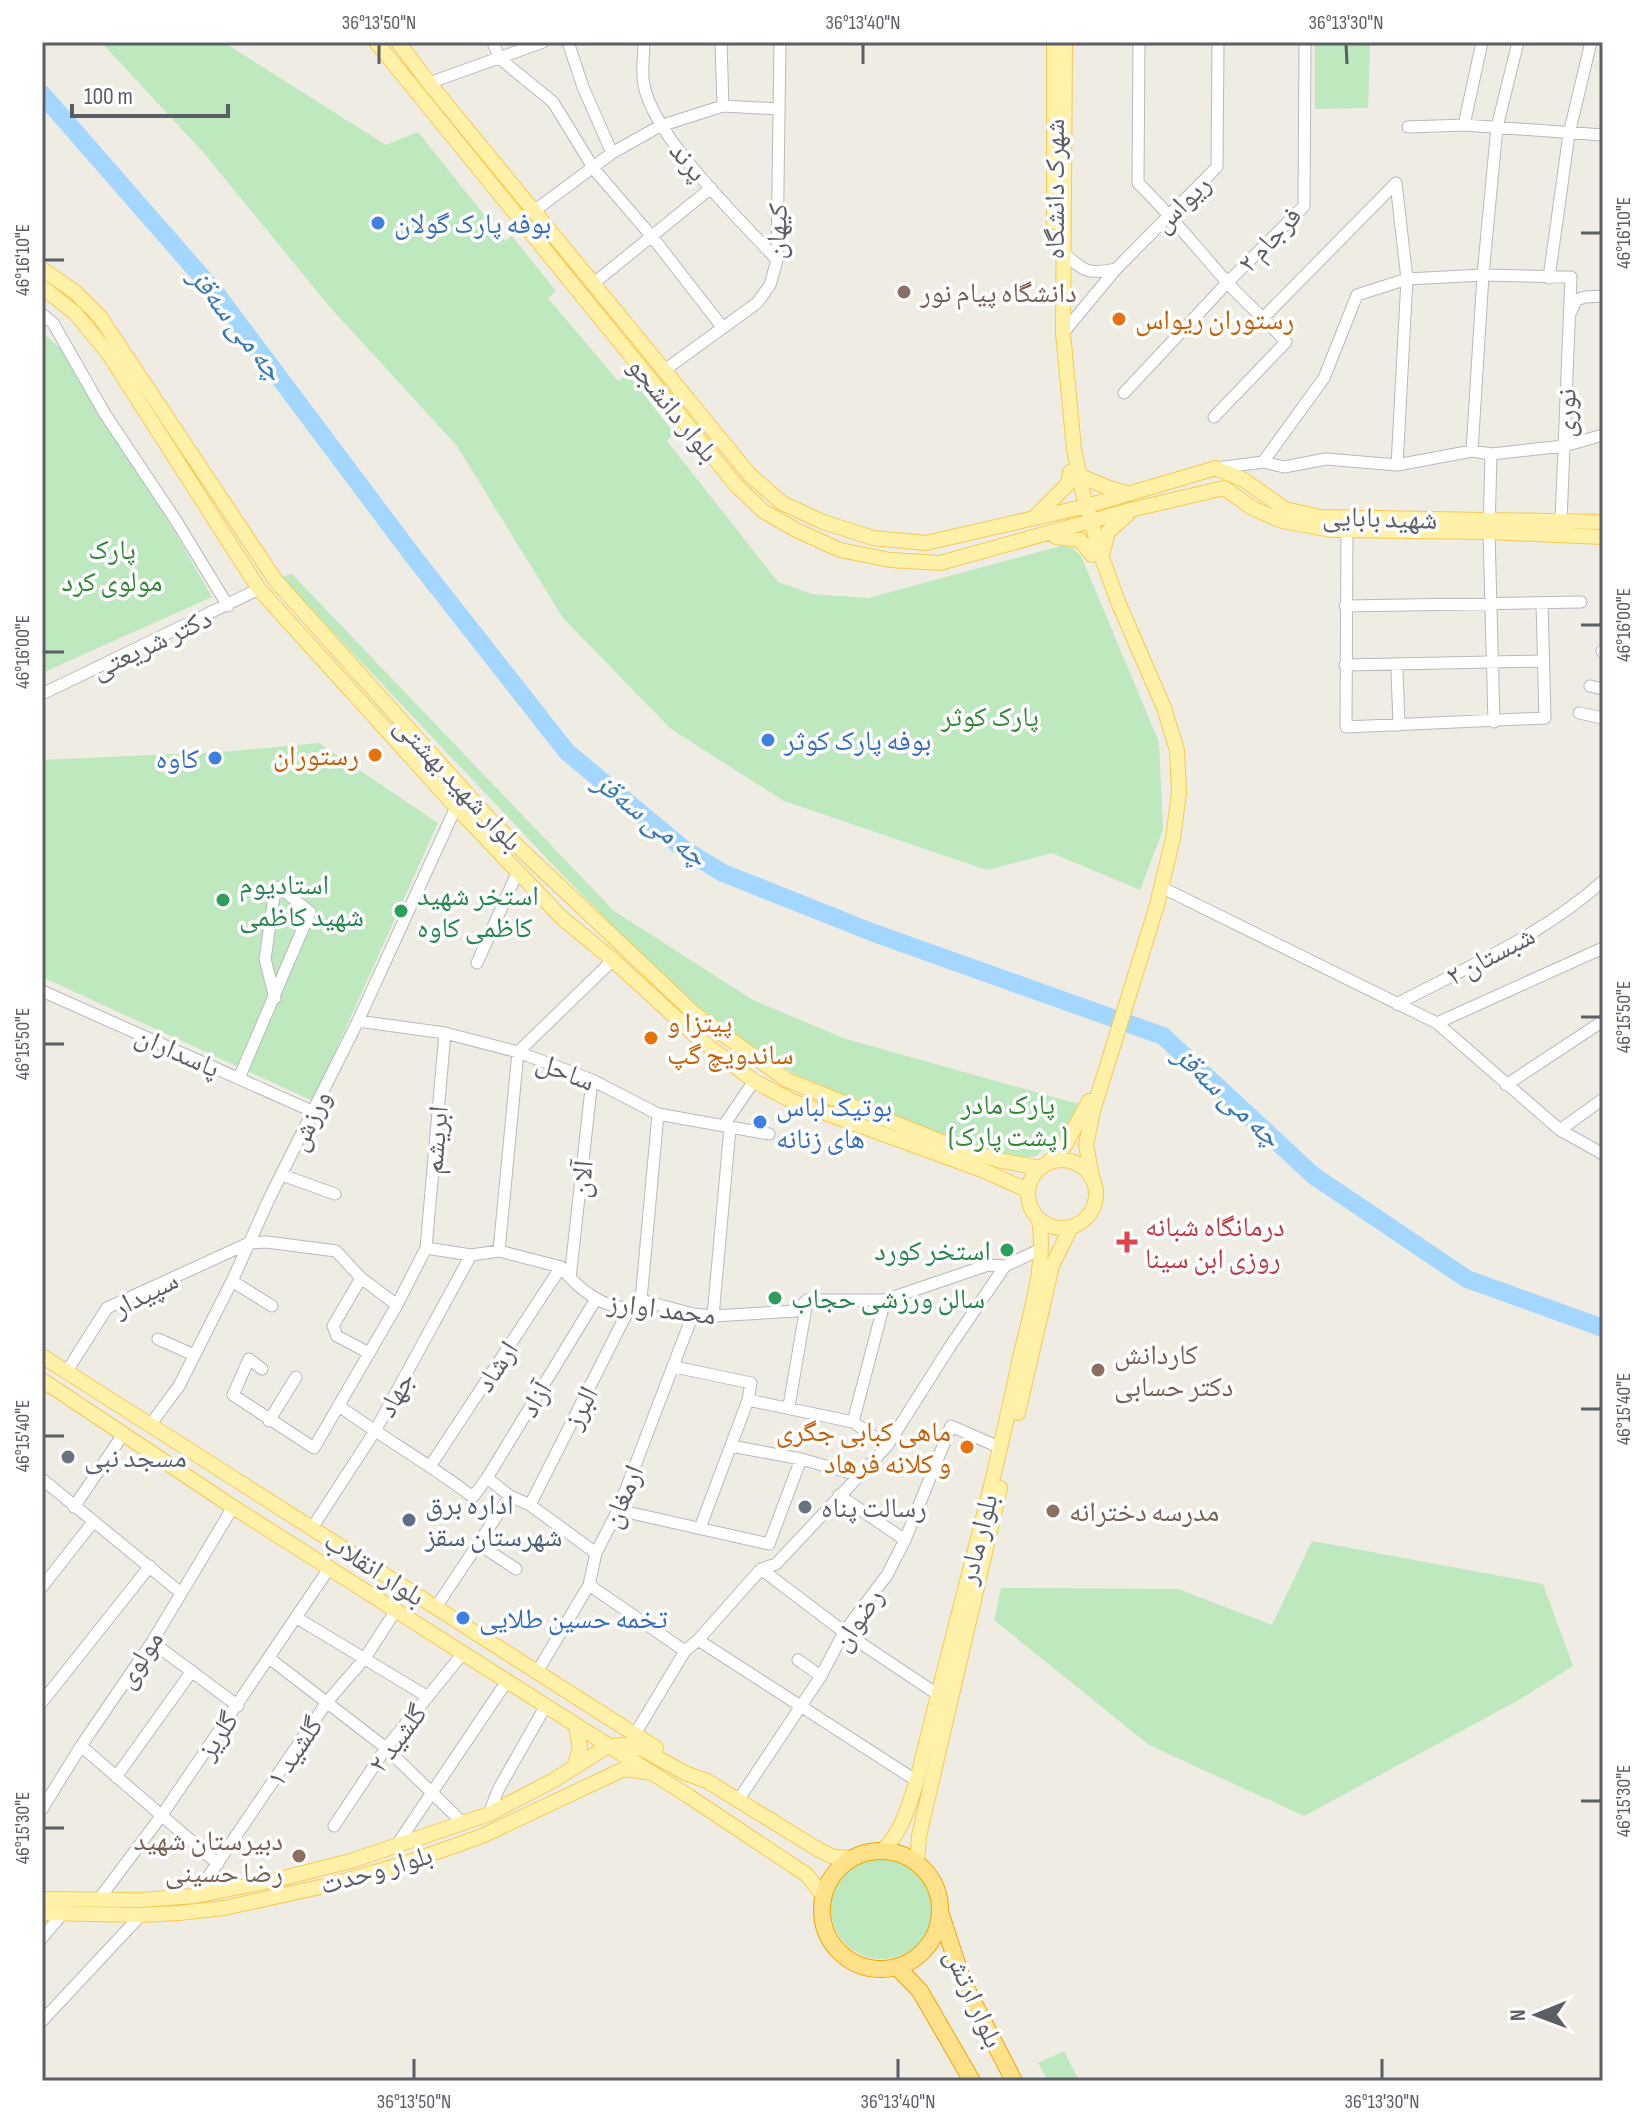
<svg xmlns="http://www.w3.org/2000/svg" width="1645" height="2123" font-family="'Sofia Sans Condensed','Noto Naskh Arabic',sans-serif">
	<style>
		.green { fill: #bee8be }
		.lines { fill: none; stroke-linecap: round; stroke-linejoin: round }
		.river { stroke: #a3d7ff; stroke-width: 18 }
		.minor-casing { stroke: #b6b9be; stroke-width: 13 }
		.major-casing { stroke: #f8c952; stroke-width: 16 }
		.highway-casing { stroke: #f2a500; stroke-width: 18 }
		.minor { stroke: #fff; stroke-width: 11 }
		.major { stroke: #fff1a8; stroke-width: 14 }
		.highway { stroke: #ffe18a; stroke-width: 16 }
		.ticks { fill: none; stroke: #5b5f65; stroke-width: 3 }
		.shop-dot { fill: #3f7fe0; stroke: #fff; stroke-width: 3 }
		.education-dot { fill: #8d6e63; stroke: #fff; stroke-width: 3 }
		.food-dot { fill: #e8710a; stroke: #fff; stroke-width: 3 }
		.leisure-dot { fill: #2e9e5b; stroke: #fff; stroke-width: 3 }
		.health-dot { fill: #e0444e; stroke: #fff; stroke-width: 3 }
		.worship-dot { fill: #6b7280; stroke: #fff; stroke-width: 3 }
		.service-dot { fill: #5c6f8a; stroke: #fff; stroke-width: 3 }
		.labels { text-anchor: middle; stroke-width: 7; stroke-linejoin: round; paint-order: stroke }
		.street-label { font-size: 28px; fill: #5b5f65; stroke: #fff }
		.shop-label { font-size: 28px; fill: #366cbe; stroke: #fff; text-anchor: start }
		.education-label { font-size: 28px; fill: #785e54; stroke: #fff; text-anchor: start }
		.food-label { font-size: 28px; fill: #c56008; stroke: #fff; text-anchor: start }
		.park-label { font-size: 28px; fill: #308734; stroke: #fff }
		.leisure-label { font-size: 28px; fill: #27864d; stroke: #fff; text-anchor: start }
		.health-label { font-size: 28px; fill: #be3a42; stroke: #fff; text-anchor: start }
		.worship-label { font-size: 28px; fill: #5b616d; stroke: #fff; text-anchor: start }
		.service-label { font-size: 28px; fill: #4e5e75; stroke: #fff; text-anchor: start }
		.water-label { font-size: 30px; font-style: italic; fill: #3a78b7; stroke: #fff }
		.neatline { fill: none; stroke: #5b5f65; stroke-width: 3 }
		.ticks-label { font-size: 20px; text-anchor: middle; fill: #5b5f65 }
	</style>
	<rect width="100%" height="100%" fill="#efece3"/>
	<!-- green -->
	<path class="green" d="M101 42H223L386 145 418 132 505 241 512 236 556 291 548 298 618 381 628 374 674 433 667 441 778 582 812 594 868 598 1068 544 1081 556 1159 742 1163 830 1140 890 1052 853 987 870 784 801 671 729 563 618 457 446 329 306 203 152Z
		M1315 42H1370L1368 108 1315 109Z
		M42 332 79 365 212 597 42 673Z
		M292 574 614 911 753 1000 843 1038 1078 1104 1065 1133 1036 1156 1018 1159 947 1138 893 1115 795 1074 741 1042 672 986 555 867 281 577Z
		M319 743 438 823 313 1101 42 977V760L221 752Z
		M1312 1541 1543 1584 1573 1666 1517 1701 1304 1816 1149 1745 994 1620 1001 1588 1178 1589 1272 1625Z
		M831 1908a51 51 0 1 1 102 0a51 51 0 1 1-102 0Z
		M1064 2051 1079 2081H1048L1038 2063Z"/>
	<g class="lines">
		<!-- river -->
		<path class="river" d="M42 94 215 292 413 556 567 752 685 850 723 873 874 933 1163 1036 1314 1176 1467 1279 1603 1328"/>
		<!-- minor casing -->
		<g class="minor-casing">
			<path id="minor" d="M493 42 499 58 553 102 594 169 653 238 723 328
				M568 42 583 87 612 153
				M644 42C644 56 641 72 644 85 654 138 740 219 777 260
				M721 42 723 106 779 109
				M1139 42 1138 183C1169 213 1196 247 1225 280 1244 302 1267 320 1286 342L1214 417
				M429 83 543 42
				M1464 125 1482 42
				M1408 127 1464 125 1603 135
				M1396 183 1407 279 1397 465
				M534 211 612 153 660 126 723 106
				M1062 251C1083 271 1087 275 1116 269
				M1549 278 1569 134 1591 42
				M594 283 711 188
				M1571 312 1576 300 1585 297 1603 296
				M42 314 53 323 105 414 175 519 228 606
				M1264 317 1396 183
				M1063 333 1116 269 1217 167 1218 42
				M666 369 757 303 770 285 777 260 780 42
				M1124 393 1227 283 1304 206 1305 42
				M1472 451 1483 275 1571 277 1561 521
				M1491 454 1489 532 1494 722
				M1263 462 1324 378 1357 295 1407 279 1483 275 1497 127 1518 42
				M1217 468 1263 462 1284 467 1326 459 1397 465 1472 451 1491 454 1564 446 1603 435
				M1347 531 1346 727 1545 718 1542 603
				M1345 606 1581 602
				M1602 651 1603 652
				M1345 665 1543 661
				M1397 670 1399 725
				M1590 686 1603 689
				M42 694 259 589
				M1579 713 1603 718
				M1161 887 1437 1023 1560 1130 1603 1154
				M477 963 518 871
				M42 991 314 1112
				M1397 1004C1467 967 1543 935 1603 881
				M358 1021 445 1033 518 1052 592 1080 658 1114 769 1134
				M1437 1023 1603 948
				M239 1078 310 912 279 887 274 897 265 959 275 998
				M1506 1085 1603 1021
				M724 1125 754 1081
				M1560 1130 1603 1099
				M282 1175 335 1194
				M426 1248 471 1255 499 1251 561 1267
				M499 1251 518 1052 613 960
				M561 1267C577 1288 608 1314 637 1306L641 1300 693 1314 713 1316 795 1311 807 1300H885L988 1265 1005 1266
				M361 1278 333 1326 337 1336 369 1353
				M570 1278 592 1080
				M232 1281 272 1306
				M641 1300 658 1114
				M713 1316 730 1128
				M158 1339 194 1355
				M675 1367 751 1383 748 1400 700 1528
				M262 1369 249 1359 233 1395 314 1448 397 1305 426 1248 445 1033
				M67 1371 107 1308 249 1243 267 1242 336 1251 361 1278 397 1305
				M748 1400 853 1422 887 1446
				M339 1406C383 1438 430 1464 473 1497L487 1478 596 1299
				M789 1406 807 1301
				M269 1421 296 1377
				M853 1422 885 1300
				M150 1425 179 1386 232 1281 270 1197 358 1021 456 807
				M731 1446 801 1459 861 1476
				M431 1465 561 1267
				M487 1478 510 1496 530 1505 596 1553
				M42 1479 181 1593
				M839 1495 905 1540
				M530 1505 629 1309
				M74 1507 124 1433
				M618 1510 769 1544 801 1459
				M312 1528 375 1431 471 1255
				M480 1545 516 1569
				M761 1569 844 1632 937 1694
				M589 1585 685 1651
				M42 1587 93 1522
				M436 1607 510 1496
				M297 1618 428 1697
				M698 1640 917 1781
				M152 1642 238 1706
				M269 1658 386 1748 464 1824
				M798 1660 821 1676
				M537 1672 589 1585 596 1553 618 1510 693 1314
				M42 1702 150 1566
				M635 1734 685 1651 698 1640 761 1569 776 1564 887 1446 949 1348 1005 1266 1041 1249
				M81 1746 218 1864
				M116 1777 192 1671
				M739 1799 821 1676 844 1632 887 1575 905 1540 951 1426 1001 1448
				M42 1809 81 1746 152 1642 233 1507
				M489 1814 498 1790 545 1707
				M334 1826 386 1748 464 1652
				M396 1846 507 1681
				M195 1896 327 1702 365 1658 396 1610
				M99 1899 162 1815 330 1567
				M42 1938 63 1913
				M42 2021 141 1915"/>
		</g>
		<!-- major casing -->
		<g class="major-casing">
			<path id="major" d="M376 42 736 485 763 511 796 530 840 550 890 560 940 563 1134 509 1224 488 1252 508 1282 521 1332 530 1489 532 1603 537
				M398 42 429 83 749 474 782 503 823 522 873 538 926 543 1087 506 1216 468 1244 480 1285 509 1320 517 1603 522
				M1065 42 1063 333 1074 449 1084 498 1101 555 1118 602 1164 708 1177 750 1179 793 1173 838 1157 905 1093 1111 1086 1145 1092 1177
				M1054 222V42
				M42 269 75 292 100 317 276 581 494 824 696 1015 787 1080 952 1146 998 1160 1040 1168
				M42 287 75 313 108 353 259 589 456 807 562 918 613 960 697 1037 754 1081 792 1101 982 1170 1025 1189 1028 1195
				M1075 474 1109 488 1127 493
				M1036 516 1068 484 1070 472
				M1056 537 1080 540 1092 555
				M1102 555 1108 532 1128 514
				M1028 1194a34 34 0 1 1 68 0a34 34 0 1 1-68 0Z
				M1047 1164 1066 1144 1089 1101
				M42 1356 656 1748
				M42 1380 233 1507 647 1770
				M1018 1413 1052 1266 1071 1227
				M574 1768 580 1748 576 1726
				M883 1850C903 1830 908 1807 917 1781 950 1641 990 1503 1019 1362 1029 1317 1047 1265 1039 1219
				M917 1862 919 1836 1000 1488
				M42 1899 141 1900 195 1896 279 1879 351 1861 489 1814 554 1780 608 1746 626 1745 642 1749 685 1773 707 1781 819 1850 834 1857 851 1858
				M42 1913 141 1915 179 1913 224 1908 334 1884 409 1862 482 1836 624 1769 652 1773 687 1795 807 1875 823 1896"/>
		</g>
		<!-- highway casing -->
		<g class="highway-casing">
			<path id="highway" d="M822 1910a59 59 0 1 1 118 0a59 59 0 1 1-118 0Z
				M941 1915 963 1982 1014 2081
				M897 1967 920 1991 972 2081"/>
		</g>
		<!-- minor -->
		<use href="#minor" class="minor"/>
		<!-- major -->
		<use href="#major" class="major"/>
		<!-- highway -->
		<use href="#highway" class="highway"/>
	</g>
	<!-- ticks -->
	<path class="ticks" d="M379 44V64M863 44V64M1346 44 1347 64M1581 233H1601M44 260H64M1581 625H1601M44 652H64M1581 1017H1601M44 1044H64M1581 1409H1601M44 1436H64M1581 1801H1601M44 1828H64M414 2059V2079M898 2059V2079M1382 2059V2079"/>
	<!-- markers -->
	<g class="shop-dot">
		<circle cx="378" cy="223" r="8"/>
		<circle cx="768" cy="740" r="8"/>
		<circle cx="215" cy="758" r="8"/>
		<circle cx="760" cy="1122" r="8"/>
		<circle cx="463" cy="1618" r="8"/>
	</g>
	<g class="education-dot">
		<circle cx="904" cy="292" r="8"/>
		<circle cx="1098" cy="1370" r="8"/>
		<circle cx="1053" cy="1511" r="8"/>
		<circle cx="299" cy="1856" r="8"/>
	</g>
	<g class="food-dot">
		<circle cx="1119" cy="319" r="8"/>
		<circle cx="375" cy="755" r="8"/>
		<circle cx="651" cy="1038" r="8"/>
		<circle cx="967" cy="1447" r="8"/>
	</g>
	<g class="leisure-dot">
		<circle cx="223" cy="900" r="8"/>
		<circle cx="401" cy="911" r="8"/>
		<circle cx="1007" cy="1250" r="8"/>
		<circle cx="775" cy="1298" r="8"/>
	</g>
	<path class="health-dot" d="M1123 1230h8v8h8v8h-8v8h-8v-8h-8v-8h8z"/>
	<g class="worship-dot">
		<circle cx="68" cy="1457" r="8"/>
		<circle cx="805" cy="1507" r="8"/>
	</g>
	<circle class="service-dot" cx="409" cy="1520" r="8"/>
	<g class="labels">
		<!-- street labels -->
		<g class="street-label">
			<text transform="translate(689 161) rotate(51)" y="10">پرند</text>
			<text transform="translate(1054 189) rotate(-90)" y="10">شهرک دانشگاه</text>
			<text transform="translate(1181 203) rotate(-45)" y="10">ریواس</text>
			<text transform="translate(776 231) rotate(-87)" y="10">کیهان</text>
			<text transform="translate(1269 239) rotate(-47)" y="10">فرجام ۲</text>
			<text transform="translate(674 409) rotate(51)" y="10">بلوار دانشجو</text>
			<text transform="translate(1565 413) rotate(-88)" y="10">نوری</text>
			<text transform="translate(1380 517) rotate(2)" y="10">شهید بابایی</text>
			<text transform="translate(151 643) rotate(-25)" y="10">دکتر شریعتی</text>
			<text transform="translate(459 783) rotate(47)" y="10">بلوار شهید بهشتی</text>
			<text transform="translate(1490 955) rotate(-28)" y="10">شبستان ۲</text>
			<text transform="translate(178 1051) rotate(24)" y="10">پاسداران</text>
			<text transform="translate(566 1071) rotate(22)" y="10">ساحل</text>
			<text transform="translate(309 1120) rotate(-64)" y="10">ورزش</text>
			<text transform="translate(435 1140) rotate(-85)" y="10">ابریشم</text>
			<text transform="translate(581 1179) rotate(-84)" y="10">آلان</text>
			<text transform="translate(145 1293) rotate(-27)" y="10">سپیدار</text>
			<text transform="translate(662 1308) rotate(7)" y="10">محمد اوارز</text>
			<text transform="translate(496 1366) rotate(-57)" y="10">ارشاد</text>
			<text transform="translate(395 1394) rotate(-61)" y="10">جهاد</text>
			<text transform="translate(535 1399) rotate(-59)" y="10">آزاد</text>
			<text transform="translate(580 1407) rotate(-63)" y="10">البرز</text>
			<text transform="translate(622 1496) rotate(-67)" y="10">ارمغان</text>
			<text transform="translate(977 1539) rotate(-76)" y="10">بلوار مادر</text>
			<text transform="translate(375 1568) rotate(33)" y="10">بلوار انقلاب</text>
			<text transform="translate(857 1619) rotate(-56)" y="10">رضوان</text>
			<text transform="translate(139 1659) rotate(-57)" y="10">مولوی</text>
			<text transform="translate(217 1735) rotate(-56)" y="10">گلریز</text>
			<text transform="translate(397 1738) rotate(-53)" y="10">گلشید ۲</text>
			<text transform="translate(294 1751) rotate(-56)" y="10">گلشید ۱</text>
			<text transform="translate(376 1869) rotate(-16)" y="10">بلوار وحدت</text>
			<text transform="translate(975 1998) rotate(66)" y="10">بلوار ارتش</text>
		</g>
		<!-- shop labels -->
		<g class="shop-label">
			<text x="394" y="233">بوفه پارک گولان</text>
			<text x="784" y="750">بوفه پارک کوثر</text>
			<text x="199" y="768" text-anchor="end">کاوه</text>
			<text x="776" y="1116">بوتیک لباس<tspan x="776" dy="32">های زنانه</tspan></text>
			<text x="479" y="1628">تخمه حسین طلایی</text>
		</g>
		<!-- education labels -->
		<g class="education-label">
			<text x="920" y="302">دانشگاه پیام نور</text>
			<text x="1114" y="1364">کاردانش<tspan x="1114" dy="32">دکتر حسابی</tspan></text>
			<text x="1069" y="1521">مدرسه دخترانه</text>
			<text x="283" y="1850" text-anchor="end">دبیرستان شهید<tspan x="283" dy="32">رضا حسینی</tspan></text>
		</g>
		<!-- food labels -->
		<g class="food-label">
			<text x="1135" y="329">رستوران ریواس</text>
			<text x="359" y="765" text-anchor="end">رستوران</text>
			<text x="667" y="1032">پیتزا و<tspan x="667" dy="32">ساندویچ گپ</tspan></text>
			<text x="951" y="1441" text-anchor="end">ماهی کبابی جگری<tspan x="951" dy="32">و کلانه فرهاد</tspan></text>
		</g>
		<!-- park labels -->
		<g class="park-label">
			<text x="112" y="559">پارک<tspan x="112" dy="32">مولوی کرد</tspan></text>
			<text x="990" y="726">پارک کوثر</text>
			<text x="1008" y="1114">پارک مادر<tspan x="1008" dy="32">(پشت پارک )</tspan></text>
		</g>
		<!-- leisure labels -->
		<g class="leisure-label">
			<text x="239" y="894">استادیوم<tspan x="239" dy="32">شهید کاظمی</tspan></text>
			<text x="417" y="905">استخر شهید<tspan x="417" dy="32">کاظمی کاوه</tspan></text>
			<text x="991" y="1260" text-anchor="end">استخر کورد</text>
			<text x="791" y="1308">سالن ورزشی حجاب</text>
		</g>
		<!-- health labels -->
		<g class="health-label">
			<text x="1145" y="1236">درمانگاه شبانه<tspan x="1145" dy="32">روزی ابن سینا</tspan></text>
		</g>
		<!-- worship labels -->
		<g class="worship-label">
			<text x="84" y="1467">مسجد نبی</text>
			<text x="821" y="1517">رسالت پناه</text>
		</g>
		<!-- service labels -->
		<g class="service-label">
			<text x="425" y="1514">اداره برق<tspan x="425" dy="32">شهرستان سقز</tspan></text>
		</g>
		<!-- water labels -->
		<g class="water-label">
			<text transform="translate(237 324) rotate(52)" y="10">چە می سەقز</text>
			<text transform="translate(651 819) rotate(38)" y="10">چە می سەقز</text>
			<text transform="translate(1228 1096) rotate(43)" y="10">چە می سەقز</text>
		</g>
	</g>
	<!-- border -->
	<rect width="1645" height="2123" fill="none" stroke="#ffffff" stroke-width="88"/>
	<!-- north arrow -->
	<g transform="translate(1537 2015) rotate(269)" stroke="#ffffff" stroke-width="6" paint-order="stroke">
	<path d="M0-6L14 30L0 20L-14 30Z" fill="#5b5f65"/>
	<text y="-12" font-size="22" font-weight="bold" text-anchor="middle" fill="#5b5f65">N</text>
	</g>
	<!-- scale -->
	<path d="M72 104v12h156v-12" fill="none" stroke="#5b5f65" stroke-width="4"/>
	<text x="84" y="104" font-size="24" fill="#5b5f65" stroke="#ffffff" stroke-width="6" paint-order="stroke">100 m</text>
	<rect x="44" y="44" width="1557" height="2035" class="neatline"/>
	<g class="ticks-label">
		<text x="379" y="29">36°13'50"N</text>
		<text x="863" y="29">36°13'40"N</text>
		<text x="1346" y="29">36°13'30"N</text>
		<text transform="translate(1623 233) rotate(-90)" y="7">46°16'10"E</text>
		<text transform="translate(22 260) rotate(-90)" y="7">46°16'10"E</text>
		<text transform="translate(1623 625) rotate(-90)" y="7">46°16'00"E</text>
		<text transform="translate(22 652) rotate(-90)" y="7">46°16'00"E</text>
		<text transform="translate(1623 1017) rotate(-90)" y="7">46°15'50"E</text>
		<text transform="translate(22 1044) rotate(-90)" y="7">46°15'50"E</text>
		<text transform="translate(1623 1409) rotate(-90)" y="7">46°15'40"E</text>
		<text transform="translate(22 1436) rotate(-90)" y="7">46°15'40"E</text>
		<text transform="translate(1623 1801) rotate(-90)" y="7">46°15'30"E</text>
		<text transform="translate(22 1828) rotate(-90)" y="7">46°15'30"E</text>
		<text x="414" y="2108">36°13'50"N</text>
		<text x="898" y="2108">36°13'40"N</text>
		<text x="1382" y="2108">36°13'30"N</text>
	</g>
</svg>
